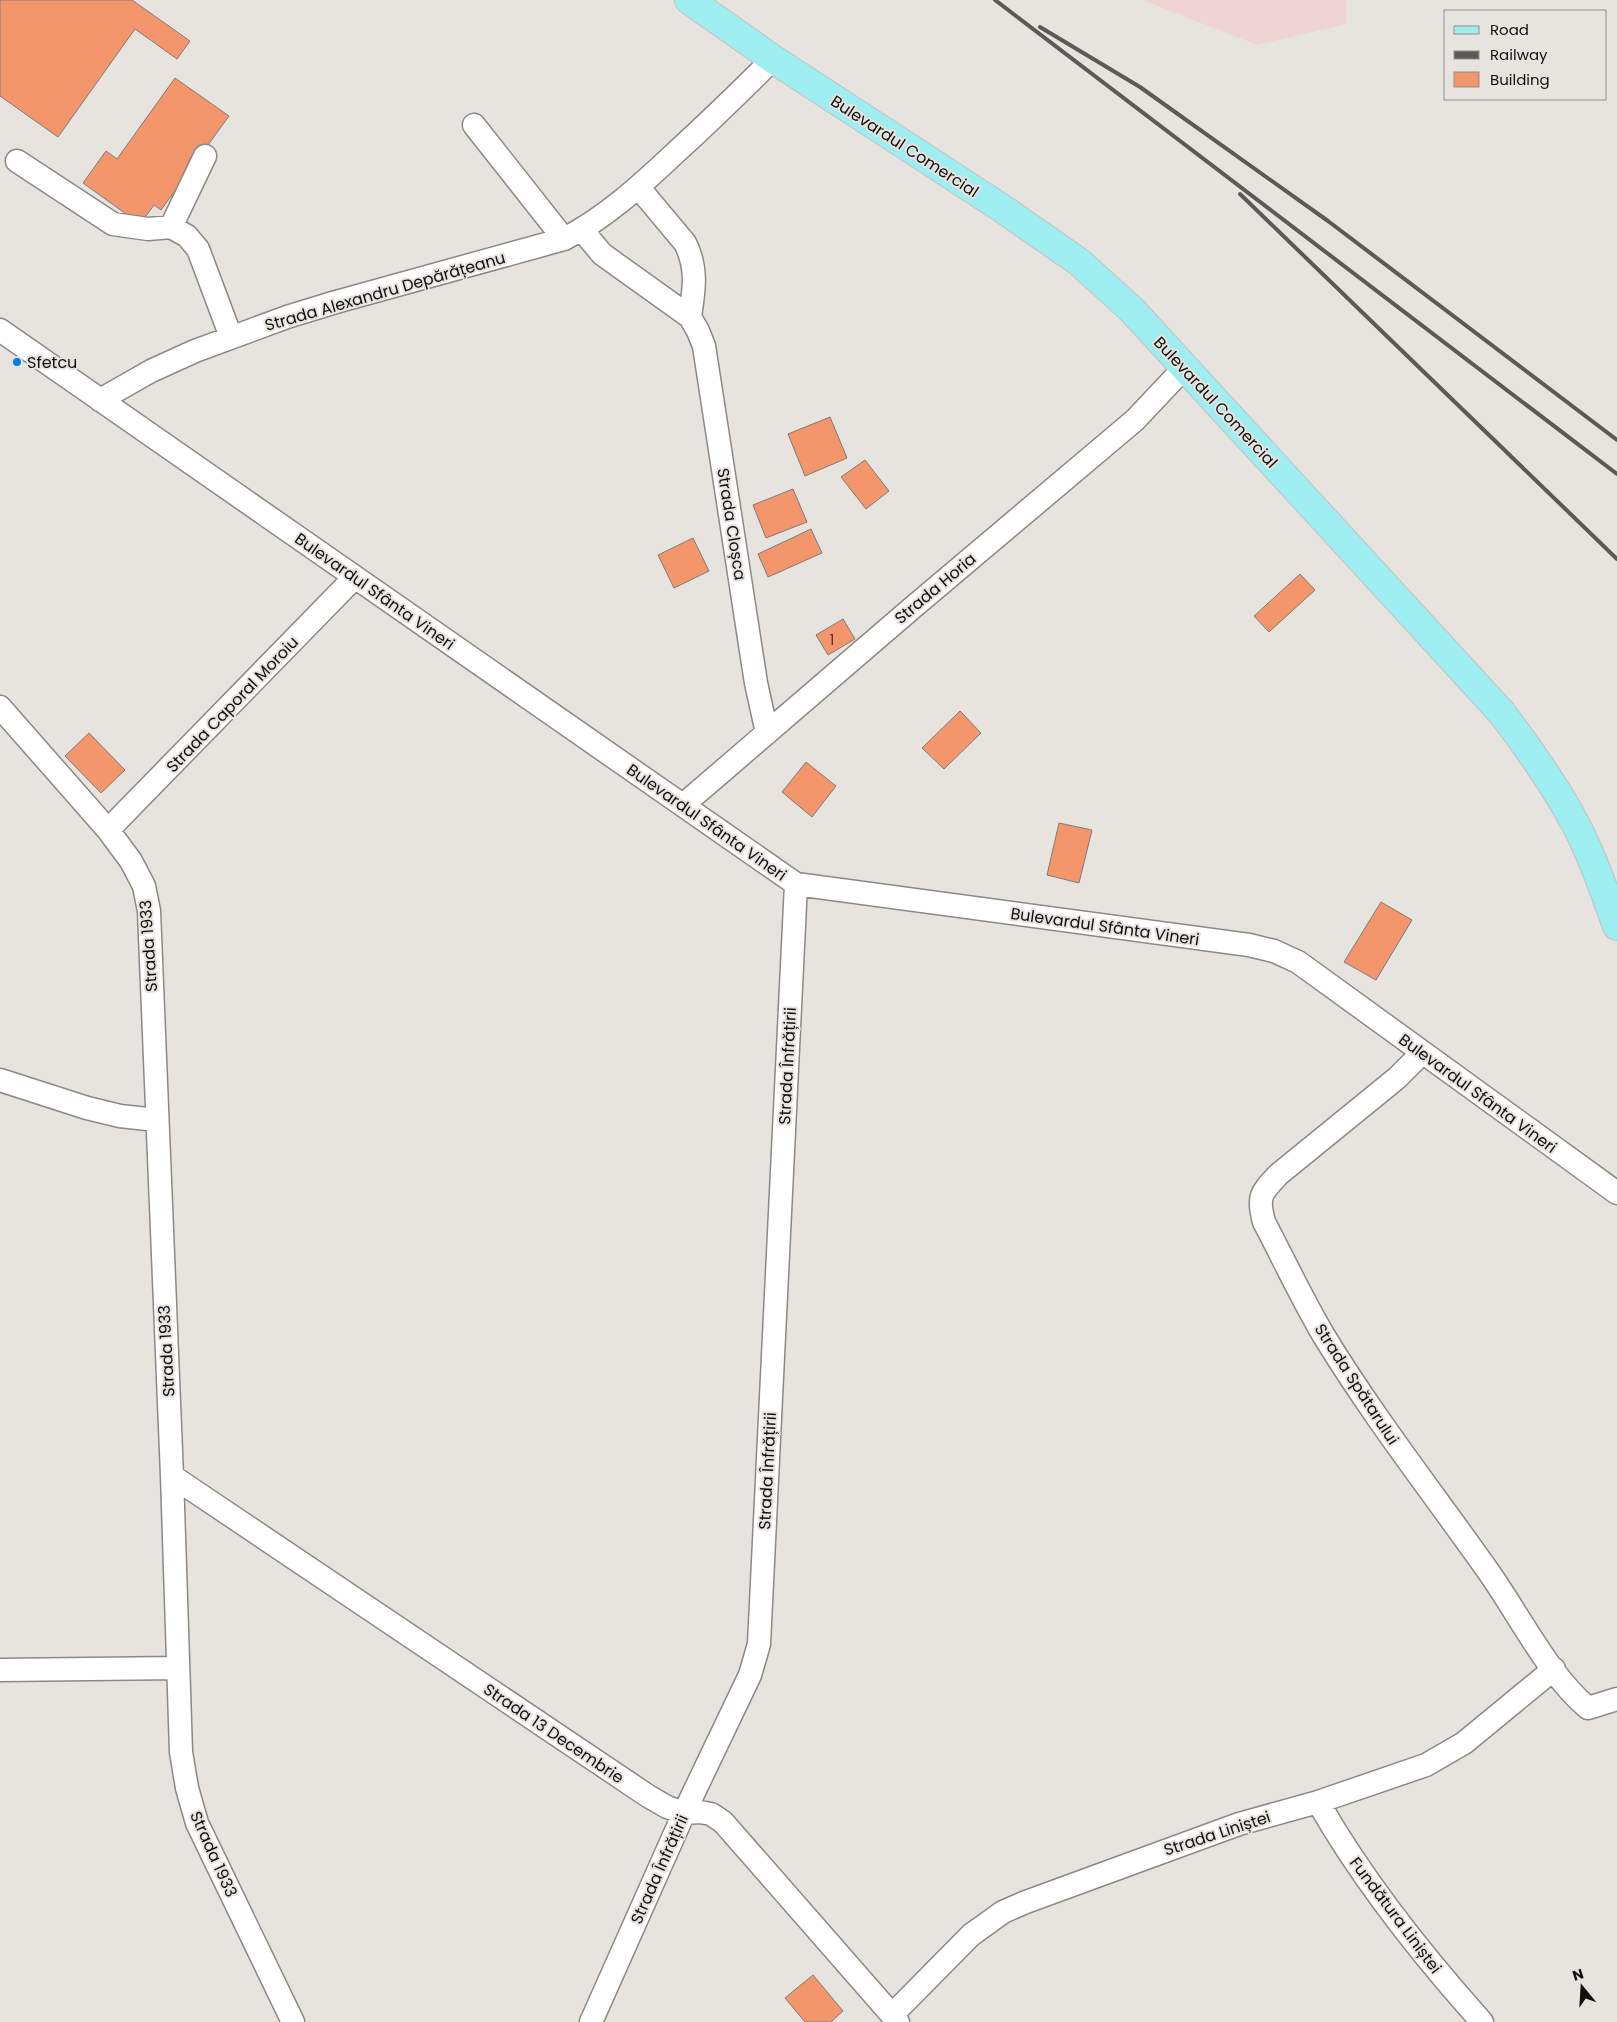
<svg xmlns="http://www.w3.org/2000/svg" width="1617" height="2022" font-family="Poppins,sans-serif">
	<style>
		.industrial { fill: #efd4d3 }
		.building { fill: #f4966c; stroke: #807a78 }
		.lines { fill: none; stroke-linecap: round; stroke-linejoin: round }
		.minor-casing { stroke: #8c8985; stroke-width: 25 }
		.major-casing { stroke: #c1c1c0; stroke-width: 30 }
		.minor { stroke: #fff; stroke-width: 22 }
		.major { stroke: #9dedf1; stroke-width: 28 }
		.rail { stroke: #5b5a58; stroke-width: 4 }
		.poi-dot { fill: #0280e6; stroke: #e7e4e0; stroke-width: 2 }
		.labels { text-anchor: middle; stroke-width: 4; stroke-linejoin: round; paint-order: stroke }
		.number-label { font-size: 14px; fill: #493126 }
		.street-label { font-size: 16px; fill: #100f0e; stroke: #e7e4e0 }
		.poi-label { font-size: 16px; fill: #100f0e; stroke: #e7e4e0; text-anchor: start }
	</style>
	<rect width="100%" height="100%" fill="#e7e4e0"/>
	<!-- industrial -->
	<path class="industrial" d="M1143 0H1347V24L1257 45Z"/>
	<!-- building -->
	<path class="building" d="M0 0H132L190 41 177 59 135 29 58 137 0 96Z
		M175 78 229 116 161 210 154 205 140 224 83 183 106 151 117 159Z
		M830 417 847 458 805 476 788 434Z
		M865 460 889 491 866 509 841 477Z
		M793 489 807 522 766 538 753 505Z
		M811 529 822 553 768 577 758 554Z
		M693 538 709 571 674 588 658 555Z
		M1300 574 1315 590 1269 632 1254 616Z
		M843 619 855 639 828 655 816 635Z
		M960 711 981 733 944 769 922 748Z
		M89 733 125 770 101 793 65 756Z
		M806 762 836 786 812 817 782 792Z
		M1059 823 1092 830 1079 883 1047 875Z
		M1381 902 1412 920 1376 980 1344 962Z
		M813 1975 843 2011 831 2022H805L785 1998Z"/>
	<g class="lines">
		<!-- minor casing -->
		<g class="minor-casing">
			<path id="minor" d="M474 125 564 239
				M17 161 113 224 148 229 171 227 187 236 198 249 231 337
				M639 188 685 243C698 268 694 290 690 317
				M171 227 205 156
				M582 230 602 254 690 317 698 331 704 346 756 683 767 733
				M0 330 796 884 1249 945 1274 951 1298 962 1617 1193
				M100 400 151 371 195 351 287 317 336 302 564 239C605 218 640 186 673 155 707 124 740 92 773 59
				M0 707 108 830 131 861 144 886 149 911 172 1476 181 1752 187 1788 197 1823 293 2022
				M683 805 911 609 1135 420 1184 368
				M108 830 355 577
				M1422 1053 1397 1078 1279 1174C1261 1193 1257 1196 1264 1222 1284 1260 1302 1299 1324 1336 1374 1418 1433 1493 1488 1571 1518 1613 1549 1676 1588 1708L1617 1699
				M0 1080 87 1108 120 1116 156 1120
				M172 1476 648 1796 667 1807 684 1813 700 1812 711 1814 723 1822 898 2022
				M0 1670 178 1668
				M1318 1802C1363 1881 1421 1954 1482 2022
				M892 2015 971 1935 1003 1912 1026 1902 1239 1824 1318 1802 1426 1765 1464 1743 1554 1669
				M591 2022 684 1813 750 1675 759 1644 796 884"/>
		</g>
		<!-- major casing -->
		<g class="major-casing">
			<path id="major" d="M689 0 773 59 1000 207 1079 262 1132 310 1502 713C1526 745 1550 778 1570 814 1590 849 1603 888 1617 926"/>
		</g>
		<!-- minor -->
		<use href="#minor" class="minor"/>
		<!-- major -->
		<use href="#major" class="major"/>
		<!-- rail -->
		<path class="rail" d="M995 0 1617 474
			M1040 27 1140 87 1328 221 1617 440
			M1240 194 1617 559"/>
	</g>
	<!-- markers -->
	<circle class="poi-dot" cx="17" cy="362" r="5"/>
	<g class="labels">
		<!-- number labels -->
		<g class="number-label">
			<text x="832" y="645">1</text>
		</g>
		<!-- street labels -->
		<g class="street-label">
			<text transform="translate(905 146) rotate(33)" y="6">Bulevardul Comercial</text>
			<text transform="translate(385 291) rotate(-16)" y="6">Strada Alexandru Depărățeanu</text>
			<text transform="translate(1216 402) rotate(47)" y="6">Bulevardul Comercial</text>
			<text transform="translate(732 524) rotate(81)" y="6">Strada Cloșca</text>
			<text transform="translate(935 588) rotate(-40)" y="6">Strada Horia</text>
			<text transform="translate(375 591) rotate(35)" y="6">Bulevardul Sfânta Vineri</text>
			<text transform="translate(232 704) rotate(-46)" y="6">Strada Caporal Moroiu</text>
			<text transform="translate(707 822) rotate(35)" y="6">Bulevardul Sfânta Vineri</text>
			<text transform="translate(1105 926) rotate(8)" y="6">Bulevardul Sfânta Vineri</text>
			<text transform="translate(148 946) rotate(-94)" y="6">Strada 1933</text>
			<text transform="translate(787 1066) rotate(-87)" y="6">Strada Înfrățirii</text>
			<text transform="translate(1478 1093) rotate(36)" y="6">Bulevardul Sfânta Vineri</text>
			<text transform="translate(166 1351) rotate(-93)" y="6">Strada 1933</text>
			<text transform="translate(1357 1384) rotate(57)" y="6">Strada Spătarului</text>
			<text transform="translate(767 1471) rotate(-87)" y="6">Strada Înfrățirii</text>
			<text transform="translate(554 1733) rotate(34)" y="6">Strada 13 Decembrie</text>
			<text transform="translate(1217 1833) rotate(-18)" y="6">Strada Liniștei</text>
			<text transform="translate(214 1854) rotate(66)" y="6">Strada 1933</text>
			<text transform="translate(659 1869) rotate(-66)" y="6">Strada Înfrățirii</text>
			<text transform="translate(1396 1915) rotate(53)" y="6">Fundătura Liniștei</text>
		</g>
		<!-- poi labels -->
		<g class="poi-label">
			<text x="27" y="368">Sfetcu</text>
		</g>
	</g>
	<!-- legend -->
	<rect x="1444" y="10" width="162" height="90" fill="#e7e4e0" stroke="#918f8c"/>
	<rect x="1454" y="26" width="25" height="8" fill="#9dedf1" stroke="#918f8c"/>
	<text x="1490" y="35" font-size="15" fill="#100f0e">Road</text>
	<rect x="1454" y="51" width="25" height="8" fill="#5b5a58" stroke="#918f8c"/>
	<text x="1490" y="60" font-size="15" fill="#100f0e">Railway</text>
	<rect x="1454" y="72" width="25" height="15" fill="#f4966c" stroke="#918f8c"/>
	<text x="1490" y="85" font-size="15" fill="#100f0e">Building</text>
	<!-- north arrow -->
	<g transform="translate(1582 1987) rotate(342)" stroke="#e7e4e0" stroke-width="4" paint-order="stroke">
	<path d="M0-4L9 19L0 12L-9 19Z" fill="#100f0e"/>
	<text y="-8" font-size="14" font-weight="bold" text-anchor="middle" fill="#100f0e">N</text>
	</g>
</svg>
